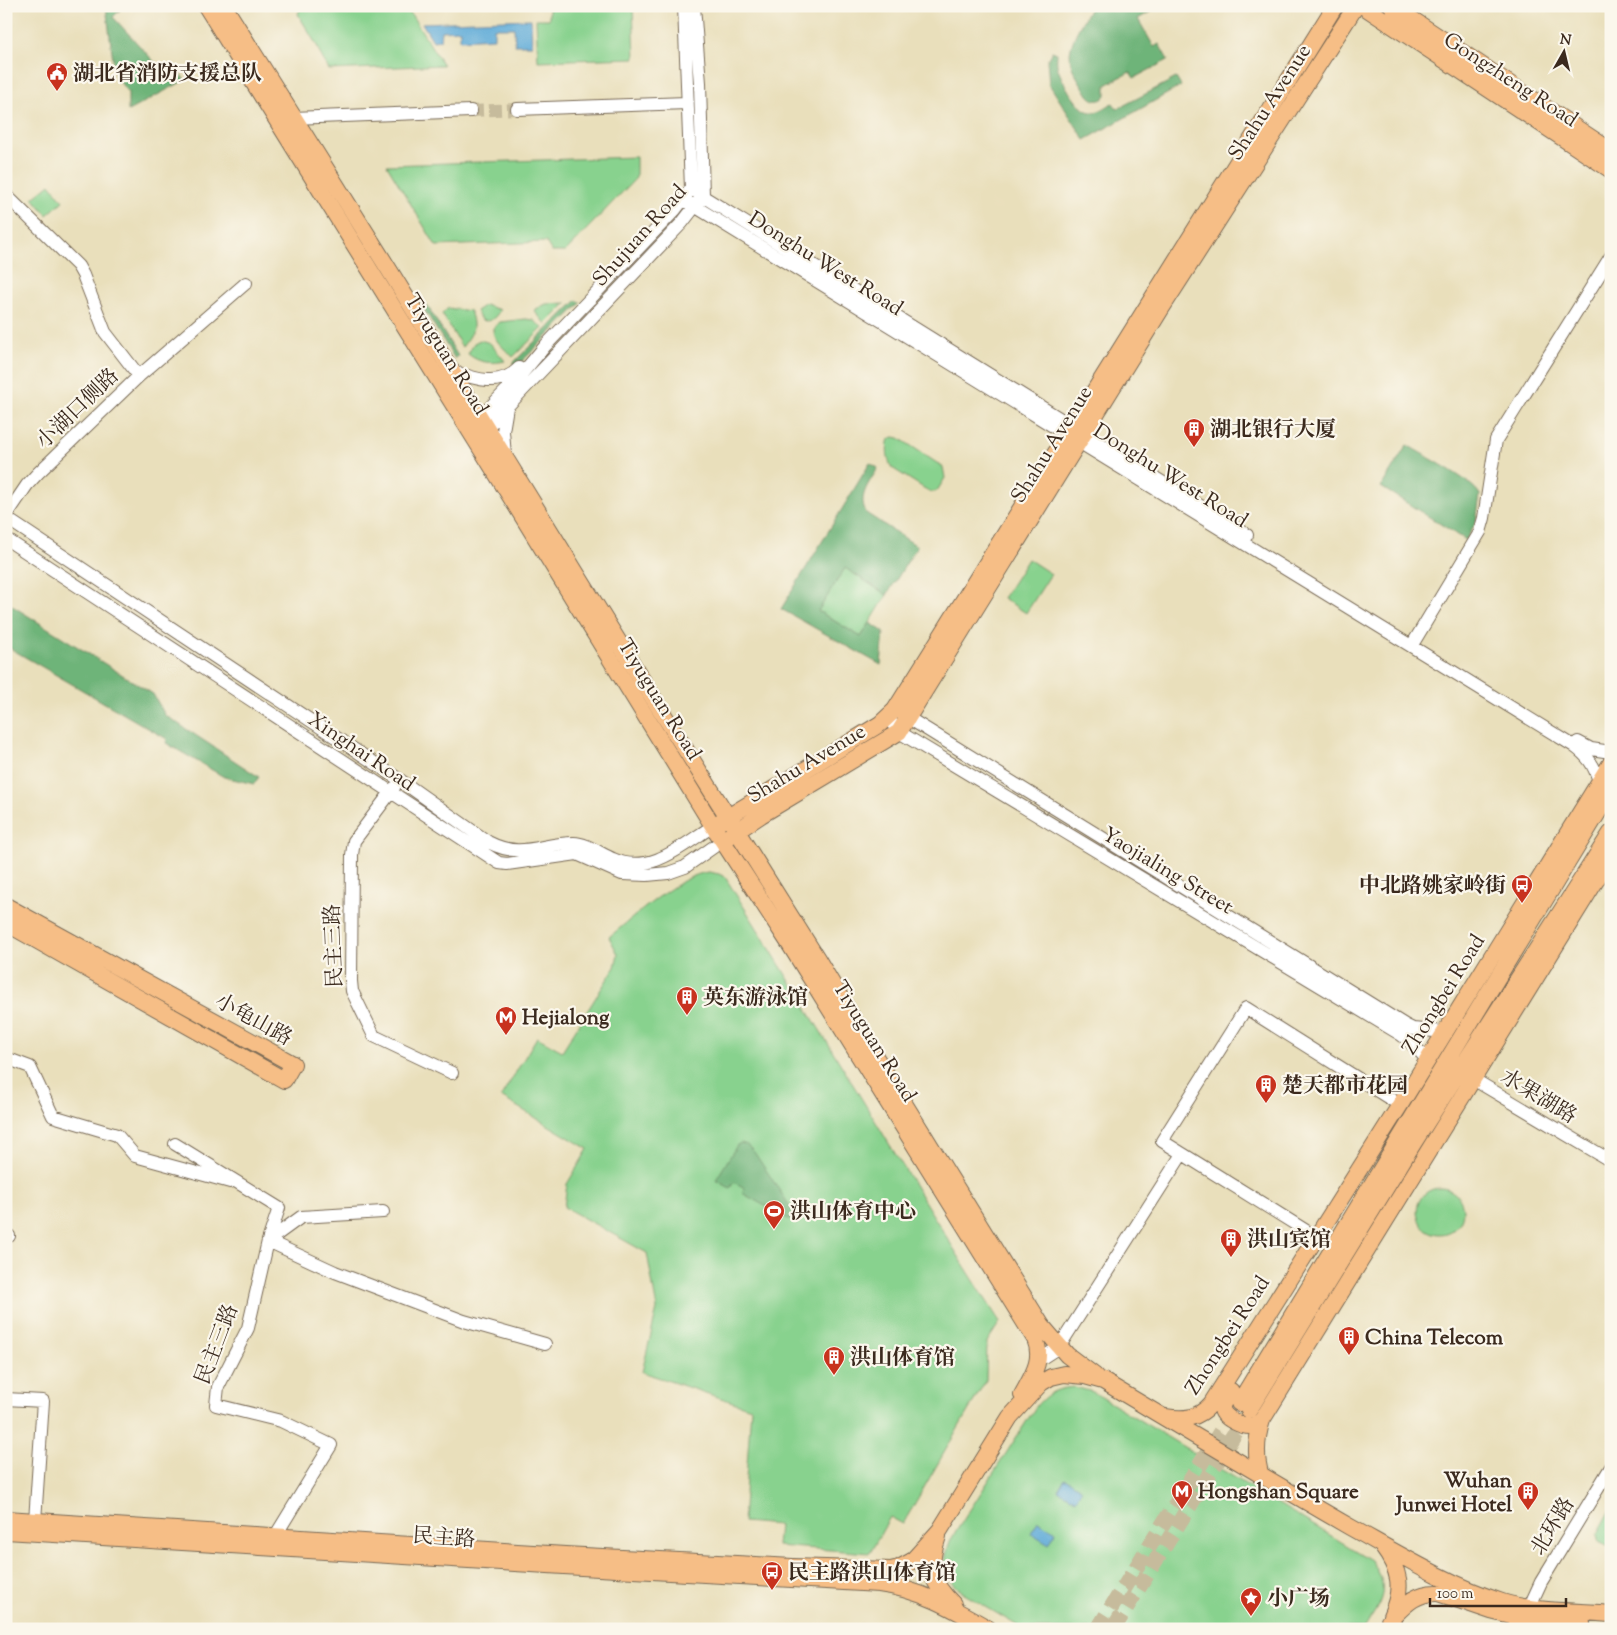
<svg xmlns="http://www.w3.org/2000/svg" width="1617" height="1635" font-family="'Sorts Mill Goudy','Noto Serif SC',serif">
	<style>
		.green { fill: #88d28e; stroke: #627e56 }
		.forest { fill: #6eb479; stroke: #546f4c }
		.water { fill: #5fabd8; stroke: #4d6a7b }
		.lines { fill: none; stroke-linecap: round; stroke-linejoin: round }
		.minor-tunnel { stroke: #c6bb9c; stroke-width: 12; stroke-dasharray: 12 6; stroke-linecap: butt }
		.major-tunnel { stroke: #c6bb9c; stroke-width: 16; stroke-dasharray: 16 8; stroke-linecap: butt }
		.minor-casing { stroke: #786955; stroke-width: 14 }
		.major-casing { stroke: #786955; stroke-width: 18 }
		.minor { stroke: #fff; stroke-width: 12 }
		.major { stroke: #f6be86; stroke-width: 16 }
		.labels { text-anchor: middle; stroke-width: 4.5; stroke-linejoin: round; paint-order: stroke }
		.poi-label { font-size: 21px; font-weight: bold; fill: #3b2a1e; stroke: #fbf7ec; text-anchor: start }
		.street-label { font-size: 21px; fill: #3b2a1e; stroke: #fbf7ec }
	</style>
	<rect width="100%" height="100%" fill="#fbf7ec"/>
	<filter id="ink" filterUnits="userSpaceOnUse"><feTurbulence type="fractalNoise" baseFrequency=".02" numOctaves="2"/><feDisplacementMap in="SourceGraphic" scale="10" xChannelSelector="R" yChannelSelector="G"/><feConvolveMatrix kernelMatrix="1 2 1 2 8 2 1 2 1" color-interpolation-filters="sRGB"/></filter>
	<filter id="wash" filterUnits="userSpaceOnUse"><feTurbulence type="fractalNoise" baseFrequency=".0096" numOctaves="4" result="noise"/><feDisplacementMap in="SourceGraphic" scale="20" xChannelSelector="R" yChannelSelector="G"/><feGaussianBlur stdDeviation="1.12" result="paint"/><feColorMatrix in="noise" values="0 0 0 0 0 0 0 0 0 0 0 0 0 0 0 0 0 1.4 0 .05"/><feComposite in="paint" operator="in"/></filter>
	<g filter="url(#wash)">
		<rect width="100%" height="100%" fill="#e9dfbb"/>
		<!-- green -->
		<path class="green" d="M362 6H406L443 65 329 70 319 52 320 51 298 14 300 9Z
			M549 6H633L635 58 538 61 536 19H549Z
			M636 157V178L565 252H552L546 242 436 246 387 165Z
			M50 184 63 201 47 215 33 198Z
			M567 303 546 324 535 312 536 309 546 304Z
			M485 305 500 310C495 318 491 323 481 320L476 311Z
			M448 308 470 311C476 328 473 333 462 347L442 314Z
			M526 319 533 320 543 328 513 357C505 349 492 340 493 328L500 322Z
			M480 340 490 343 505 361C491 364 479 363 468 354L474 343Z
			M894 437 899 438 943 467 945 478 937 491 930 492 892 468C887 460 886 447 889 439Z
			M1028 559 1051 574 1026 613 1003 598Z
			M845 568 887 595 861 637 818 611Z
			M709 872 719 874 725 877C818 1024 906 1175 1000 1322L987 1342 986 1380 903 1524 890 1517 870 1553 777 1546 779 1525 743 1522 751 1408 642 1372 657 1309 647 1253 564 1207 567 1184 588 1149 501 1097 537 1037 562 1051 615 967 618 954 609 937C632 919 680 874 709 872Z
			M1417 1211a23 23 0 1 1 46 0a23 23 0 1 1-46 0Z
			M1075 1387 1093 1392 1371 1560C1392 1589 1381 1602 1364 1629H1023L966 1595 956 1586 949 1578 944 1567 946 1555 950 1541 1037 1405C1049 1392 1058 1388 1075 1387Z
			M1611 1510V1548L1599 1542 1597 1535Z"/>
		<!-- forest -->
		<path class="forest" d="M106 6H124L113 17 172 81 180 74 185 80 128 111V93L115 75Z
			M1091 6H1160L1138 19 1154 47 1159 44 1168 60 1134 78 1130 72 1106 85V95C1101 103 1093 101 1088 95 1083 86 1076 77 1072 67 1064 47 1082 24 1091 6Z
			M1052 51 1057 53C1057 58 1056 64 1058 69 1062 81 1078 111 1091 112 1099 113 1107 106 1113 103L1117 109 1176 78 1181 86 1085 140 1049 84 1047 60Z
			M423 299 458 356 455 359 419 301Z
			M577 300 581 303 517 366 513 363Z
			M1407 445C1423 455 1473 480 1480 495L1476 522 1466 540 1381 487Z
			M870 463 878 468C870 482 857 496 866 513L917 546 887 595 845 568 818 611 861 637 870 623 884 632 881 665 781 609Z
			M6 602 153 694 165 715 259 777 254 784 224 777 166 743 167 739 6 646Z
			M741 1143 747 1145 754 1152 799 1220 797 1224 742 1193 745 1188 734 1182 730 1188 716 1180 737 1145Z"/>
		<!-- water -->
		<path class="water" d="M531 19 532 45H515L514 28H494V38L460 40V30L441 31 440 40 433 41 422 23Z
			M1065 1478 1082 1489 1076 1500 1058 1490Z
			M1038 1521 1056 1532 1049 1544 1031 1533Z"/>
	</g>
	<g filter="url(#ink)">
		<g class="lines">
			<!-- minor-tunnel -->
			<path class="minor-tunnel" d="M471 111 517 109"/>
			<!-- major-tunnel -->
			<path class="major-tunnel" d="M1098 1629 1236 1407
				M1113 1629 1248 1412"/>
			<!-- minor casing -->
			<g class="minor-casing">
				<path id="minor" d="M517 109 687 103
					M293 118 471 111
					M691 189 1247 535
					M6 195 78 266 83 275 105 332 139 376
					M683 199 1574 746C1588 756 1594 765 1599 781
					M452 371C475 379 500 388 519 368
					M474 424 520 376 546 345 675 210 691 189 684 6
					M481 434 682 223 703 196 700 83 694 6
					M505 456 503 431 507 407
					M6 516 27 485 38 473 139 376 246 283
					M6 518 400 780 488 842C523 860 540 843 574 843 586 843 601 854 613 859 650 876 683 845 713 826
					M6 539 499 863 507 864 577 854 622 874 647 875 668 873 685 867 722 841
					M1412 645 1480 532 1484 518 1496 440 1611 256
					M902 714 1405 1025 1413 1029 1445 1032
					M887 717 899 732 1400 1034 1408 1040 1428 1060
					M1578 742 1591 749 1611 752
					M394 788 354 841 352 855 351 981 352 991 374 1036 452 1073
					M6 1058 30 1067 53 1116 117 1135 135 1156 230 1182
					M1473 1079 1611 1161
					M175 1144 279 1208 268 1241 248 1328 218 1387 216 1405 281 1421 331 1445 271 1543
					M383 1212 301 1217 268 1241 335 1272 464 1321 545 1344
					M6 1235 9 1236
					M1316 1237 1162 1141 1246 1008 1400 1105
					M1039 1360 1059 1347 1182 1154
					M6 1399 43 1401 35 1521
					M1529 1608 1541 1582 1611 1467"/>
			</g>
			<!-- major casing -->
			<g class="major-casing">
				<path id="major" d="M206 6 483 452 713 826 787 940 1035 1339C1044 1360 1032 1376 1022 1395
					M224 6 388 268 660 709 818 960 876 1058 1042 1326 1067 1355 1095 1376
					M1363 6 1611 170
					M1392 6 1611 151
					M718 823 880 724 895 710 1335 6
					M728 837 761 815 899 732 1161 309 1356 6
					M6 906 293 1064 284 1080 6 923
					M1231 1391C1228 1396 1222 1402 1222 1408 1222 1418 1243 1427 1252 1426 1256 1425 1259 1423 1262 1420
					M1239 1403 1611 791
					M1249 1410 1414 1142 1611 833
					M1165 1417C1184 1420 1198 1419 1211 1404L1400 1105 1611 763
					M1261 1476C1255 1458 1256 1439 1262 1420L1611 856
					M6 1519 565 1555 793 1567 891 1570 899 1568 912 1561 940 1530 1010 1417 1041 1383 1051 1377 1064 1374 1085 1376 1103 1381C1185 1430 1267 1479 1350 1527 1397 1553 1451 1586 1502 1602 1534 1612 1577 1611 1611 1614
					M6 1531 564 1566 879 1584C920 1589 954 1609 989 1629
					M938 1536C928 1567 929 1581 953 1604
					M1382 1546C1400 1570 1404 1588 1391 1616
					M1389 1621C1404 1606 1415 1592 1438 1593L1491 1611 1519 1618 1582 1623"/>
			</g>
			<!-- minor -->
			<use href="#minor" class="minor"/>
			<!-- major -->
			<use href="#major" class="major"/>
		</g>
	</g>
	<!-- icons -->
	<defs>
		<g id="civic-pin" transform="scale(1.125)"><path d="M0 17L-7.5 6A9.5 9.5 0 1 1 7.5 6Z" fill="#c8321e" stroke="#fbf7ec"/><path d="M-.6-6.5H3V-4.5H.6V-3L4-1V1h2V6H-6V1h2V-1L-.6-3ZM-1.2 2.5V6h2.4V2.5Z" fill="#fff"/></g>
		<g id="building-pin" transform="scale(1.125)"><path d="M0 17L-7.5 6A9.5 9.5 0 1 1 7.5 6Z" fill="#c8321e" stroke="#fbf7ec"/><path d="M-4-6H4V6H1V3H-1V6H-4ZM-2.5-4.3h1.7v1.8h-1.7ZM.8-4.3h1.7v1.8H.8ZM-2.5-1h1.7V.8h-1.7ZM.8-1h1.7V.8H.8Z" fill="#fff"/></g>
		<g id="bus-pin" transform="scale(1.125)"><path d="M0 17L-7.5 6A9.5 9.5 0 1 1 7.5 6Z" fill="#c8321e" stroke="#fbf7ec"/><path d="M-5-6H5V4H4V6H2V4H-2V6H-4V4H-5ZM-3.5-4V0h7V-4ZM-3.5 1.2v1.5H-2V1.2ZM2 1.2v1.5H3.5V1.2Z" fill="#fff"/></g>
		<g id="metro-pin" transform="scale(1.125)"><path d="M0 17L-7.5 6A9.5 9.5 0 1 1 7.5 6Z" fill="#c8321e" stroke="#fbf7ec"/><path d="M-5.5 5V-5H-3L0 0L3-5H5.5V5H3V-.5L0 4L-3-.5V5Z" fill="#fff"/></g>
		<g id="stadium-pin" transform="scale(1.125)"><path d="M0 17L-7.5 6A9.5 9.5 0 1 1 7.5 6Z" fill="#c8321e" stroke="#fbf7ec"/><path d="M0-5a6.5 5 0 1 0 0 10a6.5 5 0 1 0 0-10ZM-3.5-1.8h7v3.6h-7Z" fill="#fff"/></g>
		<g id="sight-pin" transform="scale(1.125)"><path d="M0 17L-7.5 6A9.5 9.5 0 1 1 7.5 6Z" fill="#c8321e" stroke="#fbf7ec"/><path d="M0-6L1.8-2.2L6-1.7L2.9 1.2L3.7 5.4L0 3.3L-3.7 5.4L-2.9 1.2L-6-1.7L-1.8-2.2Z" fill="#fff"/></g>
	</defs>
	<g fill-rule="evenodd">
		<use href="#civic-pin" x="57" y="73"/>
		<use href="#building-pin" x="1194" y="429"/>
		<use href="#bus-pin" x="1522" y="885"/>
		<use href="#building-pin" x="687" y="997"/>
		<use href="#metro-pin" x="506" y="1017"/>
		<use href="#building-pin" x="1266" y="1085"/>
		<use href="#stadium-pin" x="774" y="1211"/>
		<use href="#building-pin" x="1231" y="1239"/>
		<use href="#building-pin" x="1349" y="1337"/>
		<use href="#building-pin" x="834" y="1357"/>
		<use href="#metro-pin" x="1182" y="1491"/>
		<use href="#building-pin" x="1528" y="1492"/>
		<use href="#bus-pin" x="772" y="1572"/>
		<use href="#sight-pin" x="1251" y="1598"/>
	</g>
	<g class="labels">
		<!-- poi labels -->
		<g class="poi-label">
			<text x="73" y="80">湖北省消防支援总队</text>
			<text x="1210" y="436">湖北银行大厦</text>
			<text x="1506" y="892" text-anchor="end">中北路姚家岭街</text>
			<text x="703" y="1004">英东游泳馆</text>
			<text x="522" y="1024">Hejialong</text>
			<text x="1282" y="1092">楚天都市花园</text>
			<text x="790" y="1218">洪山体育中心</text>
			<text x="1247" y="1246">洪山宾馆</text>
			<text x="1365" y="1344">China Telecom</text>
			<text x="850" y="1364">洪山体育馆</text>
			<text x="1512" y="1487" text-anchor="end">Wuhan<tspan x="1512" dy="24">Junwei Hotel</tspan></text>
			<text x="1198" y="1498">Hongshan Square</text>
			<text x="788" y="1579">民主路洪山体育馆</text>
			<text x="1267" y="1605">小广场</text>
		</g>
		<!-- street labels -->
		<g class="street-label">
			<text transform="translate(1511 79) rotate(33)" y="7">Gongzheng Road</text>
			<text transform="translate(1269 102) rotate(-57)" y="7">Shahu Avenue</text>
			<text transform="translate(639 235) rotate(-48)" y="7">Shujuan Road</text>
			<text transform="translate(826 263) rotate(32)" y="7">Donghu West Road</text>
			<text transform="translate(447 354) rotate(58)" y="7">Tiyuguan Road</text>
			<text transform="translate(77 408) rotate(-44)" y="7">小湖口侧路</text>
			<text transform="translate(1051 444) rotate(-58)" y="7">Shahu Avenue</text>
			<text transform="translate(1171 475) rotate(32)" y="7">Donghu West Road</text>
			<text transform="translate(660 699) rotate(58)" y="7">Tiyuguan Road</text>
			<text transform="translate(362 751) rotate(34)" y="7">Xinghai Road</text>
			<text transform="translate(806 763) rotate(-31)" y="7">Shahu Avenue</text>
			<text transform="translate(1168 870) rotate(31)" y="7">Yaojialing Street</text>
			<text transform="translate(333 946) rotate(-92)" y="7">民主三路</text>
			<text transform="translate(1443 994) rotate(-58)" y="7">Zhongbei Road</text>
			<text transform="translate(254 1019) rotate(29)" y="7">小龟山路</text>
			<text transform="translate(875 1041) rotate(58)" y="7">Tiyuguan Road</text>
			<text transform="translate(1539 1096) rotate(31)" y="7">水果湖路</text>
			<text transform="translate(1227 1335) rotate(-57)" y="7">Zhongbei Road</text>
			<text transform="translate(216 1344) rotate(-69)" y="7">民主三路</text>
			<text transform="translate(1552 1526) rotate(-59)" y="7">北环路</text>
			<text transform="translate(444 1537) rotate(4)" y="7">民主路</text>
		</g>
	</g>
	<!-- margin -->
	<rect width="1617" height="1635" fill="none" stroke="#fbf7ec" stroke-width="25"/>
	<!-- north arrow -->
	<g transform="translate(1564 52) rotate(8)" stroke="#fbf7ec" stroke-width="4" paint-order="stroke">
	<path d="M0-4L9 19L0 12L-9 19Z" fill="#3b2a1e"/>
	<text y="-8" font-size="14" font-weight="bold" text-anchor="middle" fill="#3b2a1e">N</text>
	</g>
	<!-- scale -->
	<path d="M1430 1598v8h136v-8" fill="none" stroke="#3b2a1e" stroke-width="2.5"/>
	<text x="1437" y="1598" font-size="15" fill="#3b2a1e" stroke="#fbf7ec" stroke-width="4" paint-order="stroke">100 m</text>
</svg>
